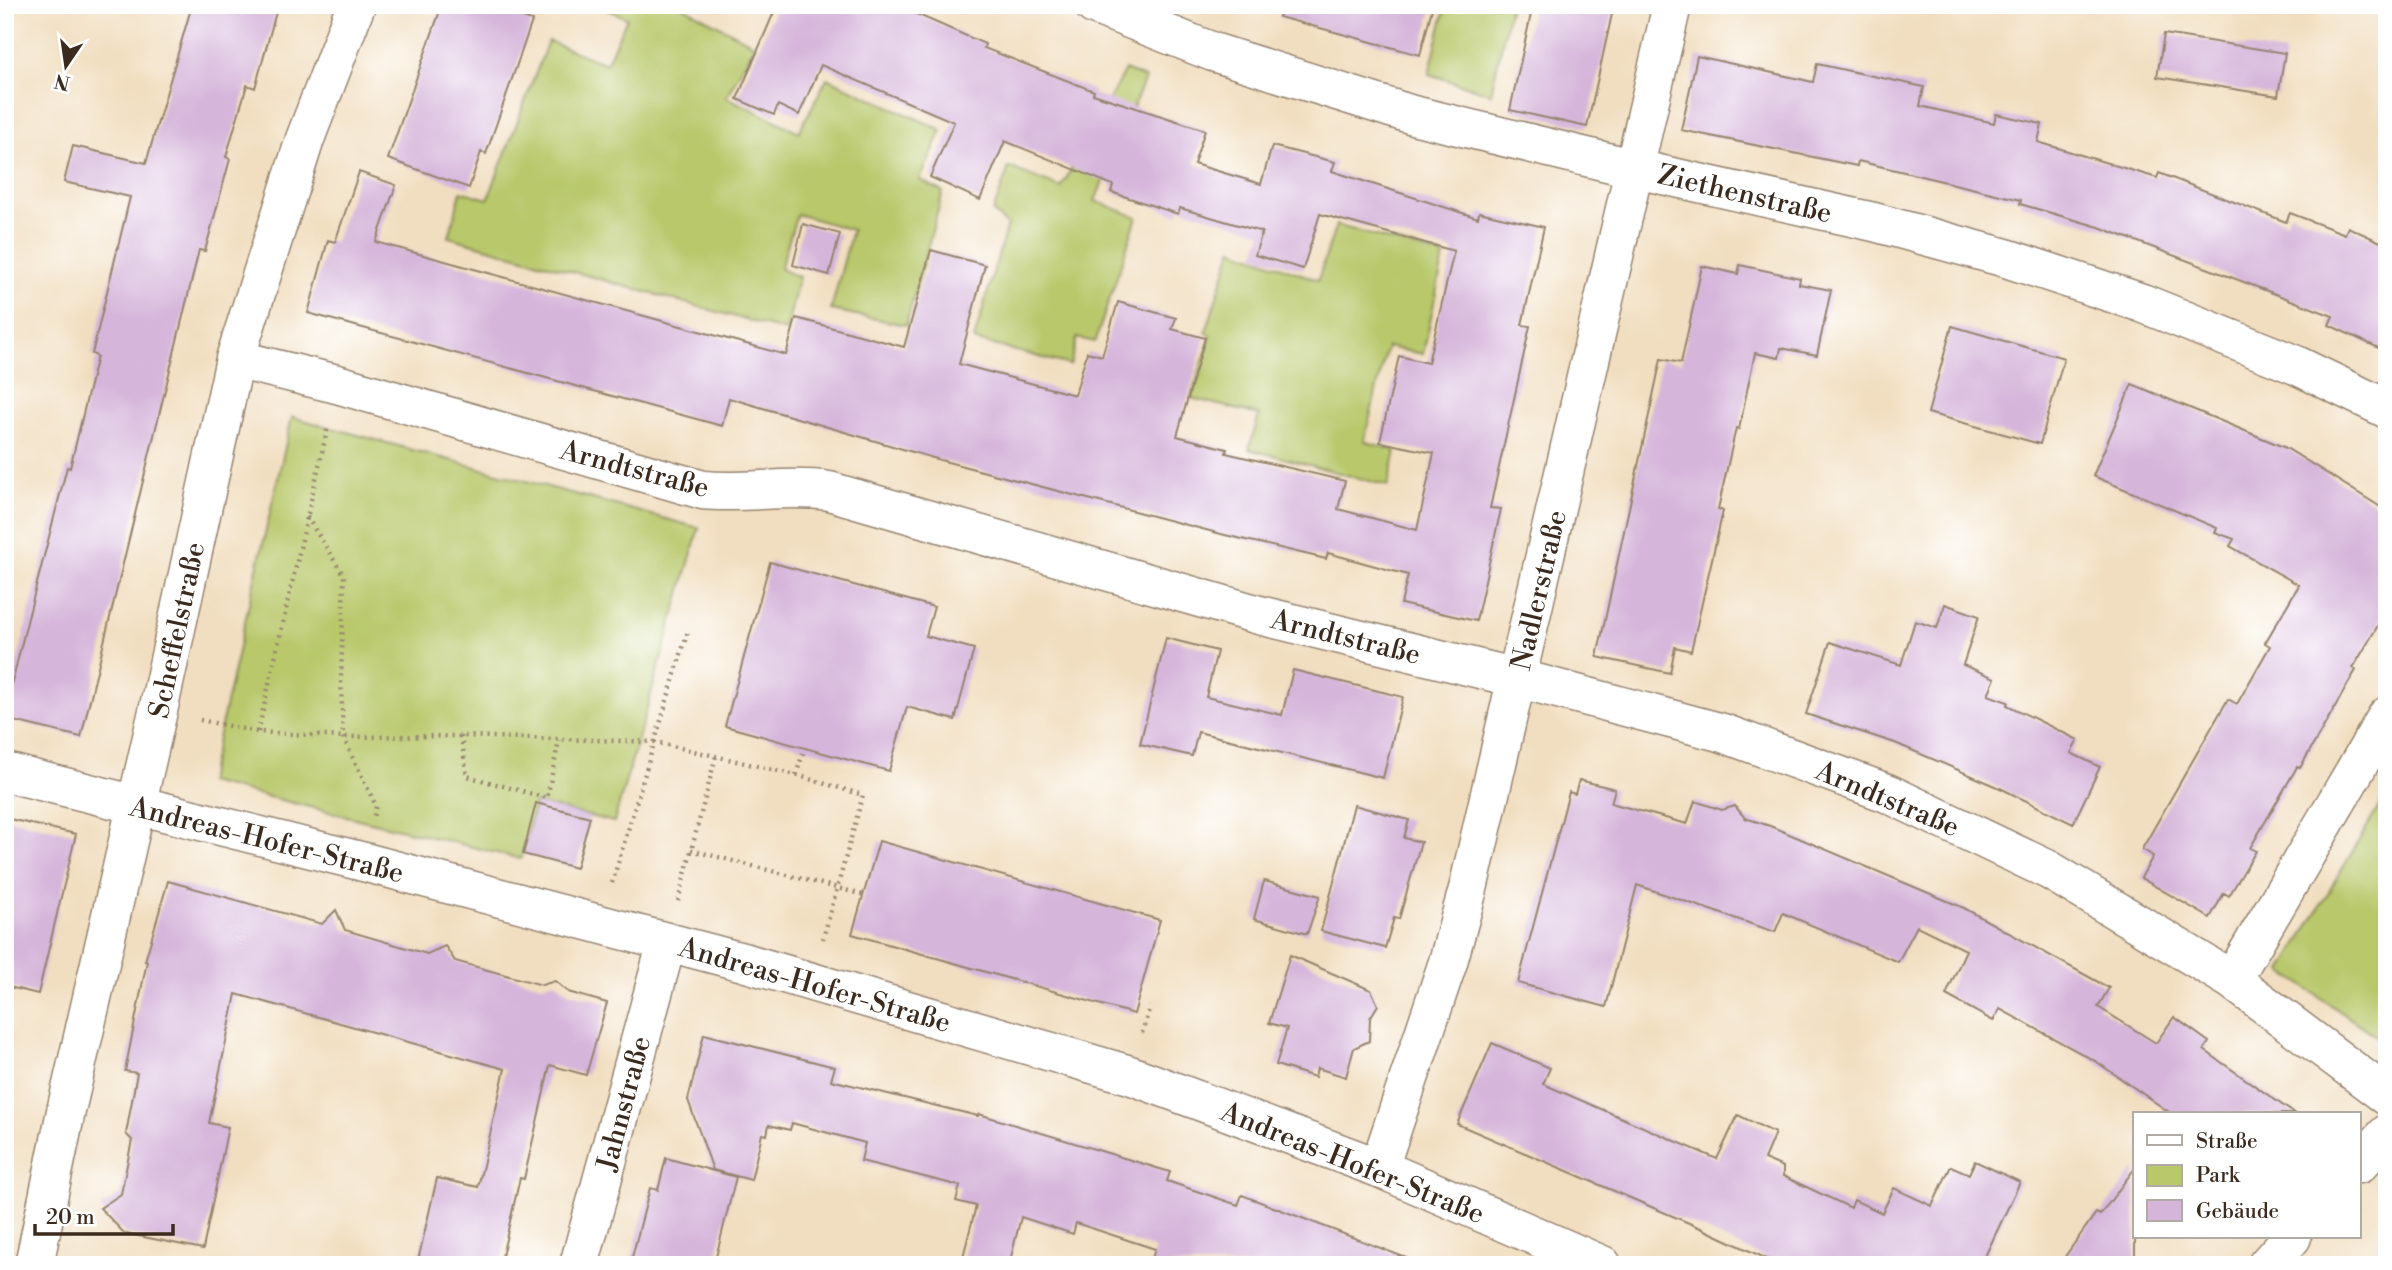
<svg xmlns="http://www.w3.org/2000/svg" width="2392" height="1270" font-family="'Libre Bodoni',serif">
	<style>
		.green { fill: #b8c86b; stroke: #7a7944; stroke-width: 2 }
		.building { fill: #d5b5da }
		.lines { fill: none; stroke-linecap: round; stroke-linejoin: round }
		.minor-casing { stroke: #96846f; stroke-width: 41 }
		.path { stroke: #96846f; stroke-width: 4.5; stroke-dasharray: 2 5; stroke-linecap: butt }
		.minor { stroke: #fff; stroke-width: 38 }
		.labels { text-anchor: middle; stroke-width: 7; stroke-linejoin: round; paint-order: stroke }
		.street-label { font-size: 28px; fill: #3b2a1e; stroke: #fff }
	</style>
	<rect width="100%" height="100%" fill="#fff"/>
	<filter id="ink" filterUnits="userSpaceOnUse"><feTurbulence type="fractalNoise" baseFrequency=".0143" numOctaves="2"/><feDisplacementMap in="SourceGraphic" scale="14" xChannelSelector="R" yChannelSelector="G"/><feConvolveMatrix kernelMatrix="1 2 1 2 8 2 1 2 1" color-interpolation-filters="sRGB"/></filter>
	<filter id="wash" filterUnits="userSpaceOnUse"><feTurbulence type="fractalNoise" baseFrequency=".00686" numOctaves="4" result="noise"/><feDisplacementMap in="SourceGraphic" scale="28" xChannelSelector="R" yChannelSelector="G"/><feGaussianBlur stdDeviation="1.57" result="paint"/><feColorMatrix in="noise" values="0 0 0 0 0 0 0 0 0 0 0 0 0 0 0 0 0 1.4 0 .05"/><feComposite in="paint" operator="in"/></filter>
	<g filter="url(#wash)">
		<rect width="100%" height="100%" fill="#f1dec0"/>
		<!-- green -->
		<path class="green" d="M596 5H680L755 45 726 97 799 132 827 78 942 130 920 180 943 192 906 325 831 310 852 230 797 214 780 269 799 277 786 331 449 237 461 191 488 199 548 41 606 64 627 18Z
			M1446 5H1510L1491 94 1429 74Z
			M1125 70 1145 78 1095 201 1137 217 1095 342 1077 338 1070 365 974 340 1007 225 993 212 1009 167 1061 188Z
			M1336 225 1444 256 1423 354 1387 347 1364 441 1396 451 1388 486 1249 449 1259 415 1191 398 1211 336 1206 332 1232 249 1318 280Z
			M292 417 699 528 614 822 535 803 521 859 208 782Z
			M2387 793V1044L2282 971Z"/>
		<g id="blocks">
			<!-- building -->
			<path class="building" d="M192 5H278L255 88 247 85 226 157 230 159 205 251 199 250 81 737 5 719V711L28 618 67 467 70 468 97 356 92 354 130 197 64 182 73 146 146 163Z
				M442 5H486L532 21 486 154 481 152 469 188 388 159Z
				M777 5H896L985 44 984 48 1094 91 1093 94 1205 130 1194 164 1261 184 1272 146 1335 162 1332 171 1478 218 1479 212 1544 227 1522 325 1530 326 1490 508 1501 509 1476 621 1401 604 1408 575 1328 553 1326 559 1225 535 940 460 729 398 722 426 308 313 328 240 335 242 359 172 396 185 376 242 786 355 796 318 904 347 931 250 985 265 959 364 1075 395 1087 352 1102 356 1118 302 1176 318 1172 329 1205 338 1177 436 1227 449 1226 453 1345 481 1338 509 1417 530 1434 453 1380 442 1399 356 1428 363 1454 251 1320 214 1303 269 1255 255 1262 232 1180 208 1178 214 1111 192 1113 185 1005 141 980 200 930 177 954 122 821 65 799 115 778 105 774 115 737 99Z
				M1281 5H1433L1420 55 1279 17Z
				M1533 5H1614L1587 127 1510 110Z
				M2164 34 2285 53 2278 96 2157 77Z
				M1697 56 1813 82 1817 64 1924 87 1920 106 1994 123 1996 114 2042 124 2038 142 2157 178 2159 173 2286 222 2290 213 2345 234 2348 227 2387 245V352L2329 325 2333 316 2099 227 2020 204 2021 200 1858 161 1857 166 1681 130Z
				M803 224 840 234 829 275 793 265Z
				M1740 265 1800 278 1799 284 1831 290 1817 355 1781 348 1779 358 1755 353 1739 429 1736 428 1718 509 1723 511 1691 651 1675 647 1670 673 1597 657 1661 359 1681 363 1702 266 1738 274Z
				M1952 326 2064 358 2040 444 1928 413Z
				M2132 384 2286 448 2387 511V610L2353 668 2356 670 2300 768 2297 767 2250 848 2256 851 2229 896 2224 893 2210 918 2141 878 2153 856 2142 849 2228 699 2237 704 2270 646 2265 643 2299 585 2230 546 2234 539 2215 532 2217 528 2093 476Z
				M770 562 934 607 926 636 974 649 955 720 907 707 889 771 725 726Z
				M1945 604 1979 616 1963 665 1995 678 1988 695 2008 702 2007 705 2078 740 2071 753 2100 767 2073 824 1998 787 1895 743 1806 714 1830 642 1901 665 1915 621 1937 628Z
				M1166 638 1217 651 1206 697 1282 715 1293 670 1403 697 1383 778 1198 732 1192 756 1140 744Z
				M1579 780 1615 789 1611 803 1687 824 1695 801 1722 810 1735 806 1745 818 1770 826 1964 908 2109 988 2098 1007 2156 1043 2174 1017 2209 1042 2204 1050 2295 1114H2172L2097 1062 2000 1009 1993 1021 1946 995 1966 950 1917 926 1898 962 1783 913 1775 932 1637 885 1606 1007 1518 983 1569 792 1575 794Z
				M536 803 590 817 576 868 523 854Z
				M1354 805 1409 820 1404 838 1421 842 1399 919 1394 918 1385 948 1321 931Z
				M5 818 76 834 38 994 5 986Z
				M879 841 1160 920 1134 1014 852 934Z
				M168 881 322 924 336 910 345 930 427 954 445 946 455 961 542 985 555 981 568 992 607 1003 586 1075 550 1065 524 1179 520 1178 500 1265H417L437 1178 478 1187 505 1069 236 994 209 1123 228 1127 203 1249 124 1233 100 1208 121 1194 132 1140 126 1134 137 1073 125 1071 147 961H145Z
				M1264 881 1320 896 1307 934 1254 919Z
				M1290 955 1371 990 1378 1005 1370 1018 1369 1041 1354 1048 1346 1077 1317 1068 1315 1077 1276 1065 1287 1028 1269 1023Z
				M704 1034 835 1067 831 1080 978 1116 979 1114 1170 1172 1167 1181 1238 1205 1242 1195 1417 1262 1416 1265H1150L1155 1249 1076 1223 1073 1234 1021 1217 1009 1265H961L976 1206 956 1201 960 1186 861 1161 865 1143 792 1123 790 1130 769 1125 767 1135 762 1134 751 1180 713 1170 688 1100Z
				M1492 1043 1550 1068 1543 1084 1717 1159 1738 1115 1775 1133 1764 1159 1783 1167V1176L1851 1208 1854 1200 1882 1213 1894 1188 1932 1206 1951 1166 1969 1174 1975 1161 2020 1182 1981 1265H1780L1703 1229 1457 1124Z
				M666 1158 736 1177 714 1265H630L650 1188 658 1190Z
				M2135 1168V1265H2059L2096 1213 2100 1215Z"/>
		</g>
	</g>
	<g filter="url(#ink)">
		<use href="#blocks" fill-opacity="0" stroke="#96846f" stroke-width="2"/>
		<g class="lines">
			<!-- minor casing -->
			<g class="minor-casing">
				<path id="minor" d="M1094 5 1213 52 1413 115 1636 169 1874 222 2006 258 2142 303 2296 365 2387 409
					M235 359 337 384 703 490C745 494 787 485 829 491L1259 615 1517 678 1723 733 1887 793 2049 870 2232 980 2387 1096
					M5 772 364 862 743 962 1130 1075 1379 1168 1602 1265
					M2232 980 2387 716
					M2359 1164 2387 1134
					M1379 1168 1448 962 1468 889 1672 5
					M34 1265 66 1111 158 711 235 359 305 139 356 5
					M579 1265 667 942
					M2267 1265 2292 1237"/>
			</g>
			<!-- path -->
			<path class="path" d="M307 517 344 576 341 678 343 737 376 806 373 820
				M200 720 258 732 343 737 461 736 655 742 796 775 863 795 823 939
				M258 732 328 426
				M461 736 467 776 547 798 559 740
				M796 775 805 747
				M691 850 864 895
				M612 883 688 631
				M678 901 716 756
				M1142 1033 1150 1006"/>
			<!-- minor -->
			<use href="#minor" class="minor"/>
		</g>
	</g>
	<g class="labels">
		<!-- street labels -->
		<g class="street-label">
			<text transform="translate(1745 193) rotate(13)" y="10">Ziethenstraße</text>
			<text transform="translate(635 468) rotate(15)" y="10">Arndtstraße</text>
			<text transform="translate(1538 590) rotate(-77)" y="10">Nadlerstraße</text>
			<text transform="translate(176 630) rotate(-78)" y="10">Scheffelstraße</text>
			<text transform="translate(1346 636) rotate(14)" y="10">Arndtstraße</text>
			<text transform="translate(1888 798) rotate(23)" y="10">Arndtstraße</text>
			<text transform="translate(267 839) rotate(14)" y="10">Andreas-Hofer-Straße</text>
			<text transform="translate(815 984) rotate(16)" y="10">Andreas-Hofer-Straße</text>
			<text transform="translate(623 1103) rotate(-75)" y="10">Jahnstraße</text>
			<text transform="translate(1353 1162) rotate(22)" y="10">Andreas-Hofer-Straße</text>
		</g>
	</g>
	<!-- margin -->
	<rect width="2392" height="1270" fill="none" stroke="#fff" stroke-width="28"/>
	<!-- legend -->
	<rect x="2133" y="1112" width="228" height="126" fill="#ffffff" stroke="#b1aaa5" stroke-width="2"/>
	<rect x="2147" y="1135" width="35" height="10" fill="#ffffff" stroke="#b1aaa5" stroke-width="2"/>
	<text x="2196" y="1148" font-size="21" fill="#3b2a1e">Straße</text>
	<rect x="2147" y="1165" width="35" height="21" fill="#b8c86b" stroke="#b1aaa5" stroke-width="2"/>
	<text x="2196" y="1182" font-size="21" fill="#3b2a1e">Park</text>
	<rect x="2147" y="1200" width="35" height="21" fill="#d5b5da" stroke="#b1aaa5" stroke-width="2"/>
	<text x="2196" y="1218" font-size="21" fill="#3b2a1e">Gebäude</text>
	<!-- north arrow -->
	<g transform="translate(66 66) rotate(193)" stroke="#ffffff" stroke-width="5" paint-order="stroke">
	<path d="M0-5L12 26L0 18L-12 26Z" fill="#3b2a1e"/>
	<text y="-10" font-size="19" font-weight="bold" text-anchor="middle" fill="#3b2a1e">N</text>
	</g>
	<!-- scale -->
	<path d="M35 1224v10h138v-10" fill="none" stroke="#3b2a1e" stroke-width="3.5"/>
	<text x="46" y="1224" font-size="21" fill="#3b2a1e" stroke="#ffffff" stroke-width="5" paint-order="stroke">20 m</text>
</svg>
